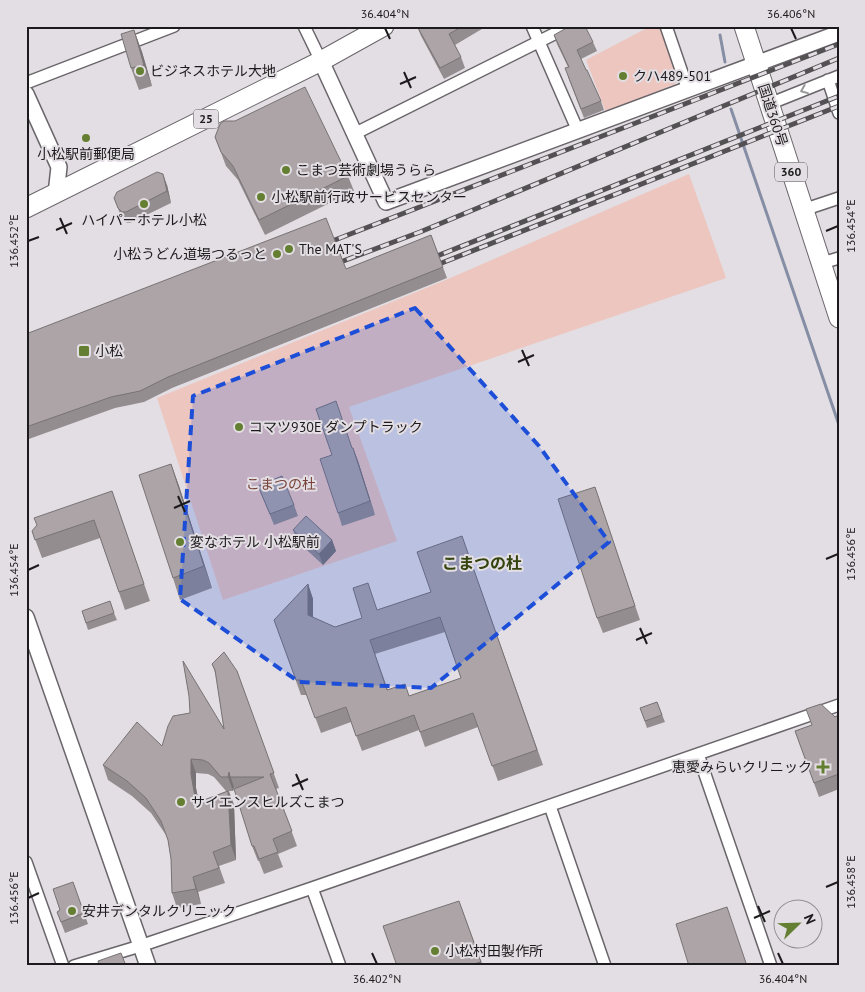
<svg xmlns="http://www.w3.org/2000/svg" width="865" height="992" font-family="'PT Sans','Noto Sans JP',sans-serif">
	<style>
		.green { fill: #ecc6bf }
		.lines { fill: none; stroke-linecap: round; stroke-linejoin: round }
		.stream { stroke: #858ea4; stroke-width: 3 }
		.minor-casing { stroke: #6a656a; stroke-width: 14 }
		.tertiary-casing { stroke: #6a656a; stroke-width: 18 }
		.primary-casing { stroke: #6a656a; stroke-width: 21 }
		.trunk-casing { stroke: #6a656a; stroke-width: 21 }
		.minor { stroke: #fff; stroke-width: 11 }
		.tertiary { stroke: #fff; stroke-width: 15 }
		.primary { stroke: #fff; stroke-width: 19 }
		.trunk { stroke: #fff; stroke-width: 19 }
		.rail-casing { stroke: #545154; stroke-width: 5 }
		.rail { stroke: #e3dee3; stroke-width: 3; stroke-dasharray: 9; stroke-linecap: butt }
		.wall { fill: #948d8f; fill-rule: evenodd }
		.shaded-wall { fill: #787374 }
		.building { fill: #aca4a6; stroke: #787374; fill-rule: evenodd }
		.oneway { stroke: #999899 }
		.marked { fill: #1d4ed8; fill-opacity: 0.2; stroke: #1d4ed8; stroke-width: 4; stroke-dasharray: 10 6; stroke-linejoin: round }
		.ticks { fill: none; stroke: #1c1a1c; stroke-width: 2 }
		.poi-dot { fill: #657f32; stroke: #e3dee3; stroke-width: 2 }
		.labels { text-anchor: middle; stroke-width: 4; stroke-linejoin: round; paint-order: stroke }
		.shield { fill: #e3dee3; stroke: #585558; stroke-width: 1 }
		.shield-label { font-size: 12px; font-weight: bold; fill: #1c1a1c }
		.poi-label { font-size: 14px; fill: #1c1a1c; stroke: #e3dee3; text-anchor: start }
		.street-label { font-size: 14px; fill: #1c1a1c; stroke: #e3dee3 }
		.park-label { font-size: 14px; fill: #774239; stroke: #e3dee3 }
		.quarter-label { font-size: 16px; font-weight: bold; fill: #34440e; stroke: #e3dee3 }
		.neatline { fill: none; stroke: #1c1a1c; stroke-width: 2 }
		.ticks-label { font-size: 12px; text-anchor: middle; fill: #1c1a1c }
	</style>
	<rect width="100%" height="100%" fill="#e3dee3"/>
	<!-- green -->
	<path class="green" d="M651 26H662L677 78 675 84 606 112 586 60Z
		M689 174 726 278 349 407 397 541 223 600 157 398 448 279Z"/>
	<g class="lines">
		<!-- stream -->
		<path class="stream" d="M720 35 725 62
			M731 109 839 425"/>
		<!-- minor casing -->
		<g class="minor-casing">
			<path id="minor" d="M304 26 321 61
				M532 26 578 131
				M666 26 688 90
				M828 80 839 113
				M26 83 174 26
				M769 104 839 76
				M354 134 570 26
				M803 210 839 198
				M822 263 839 258
				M698 754 771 966
				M550 806 605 966
				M26 862 63 966
				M312 888 340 966
				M74 966 140 946 312 888 839 705"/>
		</g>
		<!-- tertiary casing -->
		<g class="tertiary-casing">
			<path id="tertiary" d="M321 61 386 202 839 33
				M26 94 59 167 56 194
				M26 617 148 966"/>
		</g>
		<!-- primary casing -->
		<g class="primary-casing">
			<path id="primary" d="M26 208 321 61 384 26"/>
		</g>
		<!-- trunk casing -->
		<g class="trunk-casing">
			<path id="trunk" d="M744 26 839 318"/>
		</g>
		<!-- minor -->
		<use href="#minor" class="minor"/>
		<!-- tertiary -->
		<use href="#tertiary" class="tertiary"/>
		<!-- primary -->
		<use href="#primary" class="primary"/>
		<!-- trunk -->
		<use href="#trunk" class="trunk"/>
		<!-- rail casing -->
		<g class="rail-casing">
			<path id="rail" d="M322 245 839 44
				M427 260 839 96
				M330 266 420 232 839 58
				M429 268 839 106"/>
		</g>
		<!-- rail -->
		<use href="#rail" class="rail"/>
	</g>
	<!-- wall -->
	<path class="wall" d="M417 26H487L455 45 461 57 465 68 444 79 421 36Z
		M134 30 142 52 152 86 139 90 131 68Z
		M554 35 593 42 597 51 581 59 601 101 604 110 584 118 568 77V67L557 44Z
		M235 121 348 176 354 191 265 235 238 180 226 166 215 137Z
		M167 185 171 203 130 223H127L122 219 114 198Z
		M431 235 447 278 172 388 144 402 115 408 26 440V334L346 269Z
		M352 448H353L358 461 375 515 342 526 338 513Z
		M171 464 179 486 212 588 180 600 173 578Z
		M258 486 294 505 298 516 274 525Z
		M595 487 640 620 603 633 597 618Z
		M112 491 150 601 125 610 100 538 42 558 32 531Z
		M293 530 332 540 336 551 323 565 297 541Z
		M462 536 543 765 498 781 478 727 425 747 419 730 362 751 351 722 321 733 307 695H301L274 620 308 584 313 599V618L335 627 362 618 378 610 431 592ZM445 632 461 678 409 696 388 690 375 654Z
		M82 611 114 613 117 620 88 630Z
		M212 664 237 671 279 788 276 789 297 846 278 854 283 867 264 874 259 861H258L252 846 234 787 233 791H229L234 805 236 860 219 866 225 883 198 892 201 904 177 908 172 893 171 859 168 840 166 835 151 813 132 796 108 780 103 765 162 746 224 729 216 675ZM196 773 208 774 214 777 226 791H227L199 802 196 788Z
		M657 702 665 722 647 728 640 708Z
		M839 715V789L819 797 795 731Z
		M73 882 88 924 65 933 57 912 60 910Z
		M459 901 483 966H397Z"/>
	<!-- shaded-wall -->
	<path class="shaded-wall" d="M134 30 142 52 152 86 144 65Z
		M163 174 167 185 171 203 167 191Z
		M353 448 358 461 375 515 370 501Z
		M171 464 179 486 212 588 204 566Z
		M332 540 336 551 323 565 319 554Z
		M308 584 313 599V630L308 615Z
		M191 759 196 773V788L202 817 196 803 191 774Z
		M229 772 234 787 233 791 228 777Z
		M228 791 234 805 236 860 231 845Z
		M193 877 198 892 201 904 196 889Z"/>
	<!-- building -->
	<path class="building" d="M417 26H463L449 34 461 57 440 68Z
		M570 26H585L593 42 577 50 586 70H587L601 101 581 109 565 68 569 67 554 35Z
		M134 30 144 65 131 68 121 34Z
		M305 87 348 176 259 220 233 166 221 152 215 137 220 124 224 121H235Z
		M157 172 163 174 167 191 126 212H122L118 208 114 198 117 192Z
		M326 218 346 269 431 235 443 267 168 377 140 391 111 397 26 427V334Z
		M336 401 352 448H353L370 501 338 513 320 459 332 455 316 409Z
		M171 464 204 566 173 578 139 475Z
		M282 476 294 505 270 514 258 486Z
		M595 487 635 606 597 618 558 499Z
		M112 491 144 584 119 592 94 520 35 540 32 531 37 525 34 518Z
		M306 516 332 540 319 554 293 530Z
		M462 536 537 750 492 766 473 713 420 732 414 715 356 736 346 707 315 718 301 680H296L274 620 308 584V615L335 627 362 618 353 588 368 583 377 610 431 592 417 552ZM440 617 461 678 409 696 405 684 387 690 370 640Z
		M110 601 114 613 86 623 82 611Z
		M224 652 237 671 274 773 270 774 292 831 273 839 278 852 259 859 254 846H252L234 789 264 777H230L229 772 228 777H221L209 763 203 760 191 759V774L196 803 228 791 231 845 213 852 219 868 193 877 196 889 172 893 171 859 168 840 161 821 146 798 127 781 103 765 137 722 162 746 168 726 173 716 190 713 189 696 183 661 224 729 215 670 212 664Z
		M657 702 662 715 645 721 640 708Z
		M821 704 835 717 839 715V774L814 783 795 731 812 725 806 709Z
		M73 882 84 913 61 922 57 912 60 910 53 889Z
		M459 901 481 962 466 966H397L383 926Z
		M727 907 747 966H689L676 924Z
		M121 953 126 966H99L98 961Z"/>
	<!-- one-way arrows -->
	<defs><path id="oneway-chevron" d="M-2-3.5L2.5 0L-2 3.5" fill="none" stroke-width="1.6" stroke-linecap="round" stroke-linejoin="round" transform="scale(1.25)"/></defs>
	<use class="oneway" href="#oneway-chevron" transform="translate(804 90) rotate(158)"/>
	<!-- marked area -->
	<path class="marked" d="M415 308 539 446 609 542 431 688 299 682 180 599 193 396Z"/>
	<!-- ticks -->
	<path class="ticks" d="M385 28 390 39M791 28 796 39M404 72 411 88M400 84 416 77M60 218 67 234M56 230 72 223M826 231 838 226M28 241 39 237M522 350 529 366M518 362 534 355M178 496 185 512M174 508 190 501M826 559 838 554M28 570 39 565M640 628 647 644M636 640 652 633M296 774 303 790M292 786 308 779M826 887 838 882M28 898 39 893M758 906 765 922M754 918 770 911M372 953 377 964M778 953 783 964"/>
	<!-- markers -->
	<g class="poi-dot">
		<circle cx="140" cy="71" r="5"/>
		<circle cx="623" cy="76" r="5"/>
		<circle cx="86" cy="138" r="5"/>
		<circle cx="286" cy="170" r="5"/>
		<circle cx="261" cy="197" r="5"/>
		<circle cx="144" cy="204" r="5"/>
		<circle cx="289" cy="249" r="5"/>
		<circle cx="277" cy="254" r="5"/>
		<rect x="78" y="345" width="12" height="12" rx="2.5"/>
		<circle cx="239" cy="427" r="5"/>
		<circle cx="180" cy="542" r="5"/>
		<path d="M820.5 759.5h5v5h5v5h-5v5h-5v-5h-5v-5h5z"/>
		<circle cx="181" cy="802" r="5"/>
		<circle cx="72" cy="911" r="5"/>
		<circle cx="435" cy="951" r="5"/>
	</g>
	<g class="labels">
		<!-- shield labels -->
		<g class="shield">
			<rect x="193.5" y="109.5" width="25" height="19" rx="4"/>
			<rect x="775" y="162.5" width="32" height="19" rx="4"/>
		</g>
		<g class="shield-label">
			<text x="206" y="123">25</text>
			<text x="791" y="176">360</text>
		</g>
		<!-- poi labels -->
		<g class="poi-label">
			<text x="150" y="76">ビジネスホテル大地</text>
			<text x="633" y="81">クハ489-501</text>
			<text x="86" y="159" text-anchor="middle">小松駅前郵便局</text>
			<text x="296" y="175">こまつ芸術劇場うらら</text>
			<text x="271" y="202">小松駅前行政サービスセンター</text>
			<text x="144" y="225" text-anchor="middle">ハイパーホテル小松</text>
			<text x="299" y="254">The MAT'S</text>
			<text x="267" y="259" text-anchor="end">小松うどん道場つるっと</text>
			<text x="95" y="356">小松</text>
			<text x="249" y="432">コマツ930E ダンプトラック</text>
			<text x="190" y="547">変なホテル 小松駅前</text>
			<text x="812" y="772" text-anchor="end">恵愛みらいクリニック</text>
			<text x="191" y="807">サイエンスヒルズこまつ</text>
			<text x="82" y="916">安井デンタルクリニック</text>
			<text x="445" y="956">小松村田製作所</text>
		</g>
		<!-- street labels -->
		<g class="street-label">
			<text transform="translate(773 115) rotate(72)" y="5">国道360号</text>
		</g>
		<!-- park labels -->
		<g class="park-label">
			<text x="281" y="489">こまつの杜</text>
		</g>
		<!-- quarter labels -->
		<g class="quarter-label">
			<text x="482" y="569">こまつの杜</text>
		</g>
	</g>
	<!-- border -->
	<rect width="865" height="992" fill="none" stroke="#e3dee3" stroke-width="55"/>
	<!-- north arrow -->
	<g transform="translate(798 924) rotate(67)"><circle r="24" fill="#e3dee3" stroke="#939093"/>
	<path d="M0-4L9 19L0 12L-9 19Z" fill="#657f32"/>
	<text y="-8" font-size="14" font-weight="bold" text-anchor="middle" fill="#1c1a1c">N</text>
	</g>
	<rect x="28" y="28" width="810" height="936" class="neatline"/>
	<g class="ticks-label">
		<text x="385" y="18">36.404°N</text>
		<text x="791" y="18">36.406°N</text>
		<text transform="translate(851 226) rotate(-90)" y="4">136.454°E</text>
		<text transform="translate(14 241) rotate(-90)" y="4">136.452°E</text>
		<text transform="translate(851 554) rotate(-90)" y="4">136.456°E</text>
		<text transform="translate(14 570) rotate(-90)" y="4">136.454°E</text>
		<text transform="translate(851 882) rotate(-90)" y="4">136.458°E</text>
		<text transform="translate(14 898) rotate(-90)" y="4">136.456°E</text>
		<text x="377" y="983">36.402°N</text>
		<text x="783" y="983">36.404°N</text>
	</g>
</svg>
